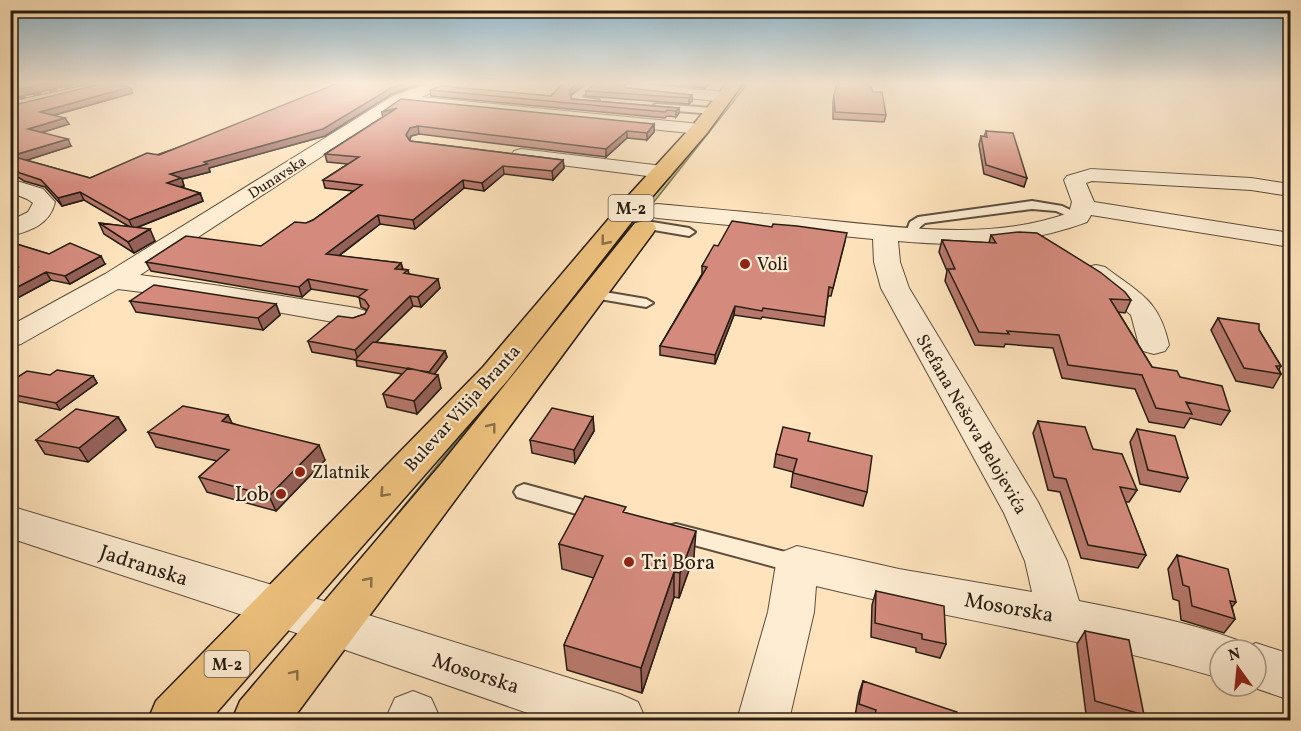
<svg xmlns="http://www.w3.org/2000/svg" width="1301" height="731" font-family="Vollkorn,serif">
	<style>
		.green { fill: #c6c28c; stroke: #766f4e; stroke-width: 1.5 }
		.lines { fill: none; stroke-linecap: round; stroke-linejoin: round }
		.service-casing { stroke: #5d4e3c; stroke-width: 4 }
		.minor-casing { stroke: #5d4e3c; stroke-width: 2 }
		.primary-casing { stroke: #271c11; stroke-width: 3 }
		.service { fill: #feedd3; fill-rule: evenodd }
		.minor { fill: #feedd3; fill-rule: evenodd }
		.primary { fill: #efc27e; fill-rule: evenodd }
		.rail-casing { stroke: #271c11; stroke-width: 4 }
		.rail { stroke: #feedd3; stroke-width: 2; stroke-dasharray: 8; stroke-linecap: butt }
		.wall { fill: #b6786c; stroke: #271c11; stroke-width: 1.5 }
		.shaded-wall { fill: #946158; stroke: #271c11; stroke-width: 1.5 }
		.building { fill: #d48b7d; stroke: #271c11; stroke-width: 1.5 }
		.oneway { stroke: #8b6f48 }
		.poi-dot { fill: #8f2418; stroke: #feedd3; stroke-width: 2 }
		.labels { text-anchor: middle; stroke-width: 4.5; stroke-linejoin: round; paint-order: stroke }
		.far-street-label { font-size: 15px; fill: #271c11; stroke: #feedd3 }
		.shield { fill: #feedd3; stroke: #685b4b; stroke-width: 1.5 }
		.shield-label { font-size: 16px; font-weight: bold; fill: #271c11 }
		.poi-label { font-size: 18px; fill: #271c11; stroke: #feedd3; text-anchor: start }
		.street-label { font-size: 18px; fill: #271c11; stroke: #feedd3 }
		.near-poi-label { font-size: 21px; fill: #271c11; stroke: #feedd3; text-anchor: end }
		.near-street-label { font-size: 21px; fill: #271c11; stroke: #feedd3 }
	</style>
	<rect width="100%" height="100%" fill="#fee3bc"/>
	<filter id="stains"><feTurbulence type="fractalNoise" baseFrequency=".00333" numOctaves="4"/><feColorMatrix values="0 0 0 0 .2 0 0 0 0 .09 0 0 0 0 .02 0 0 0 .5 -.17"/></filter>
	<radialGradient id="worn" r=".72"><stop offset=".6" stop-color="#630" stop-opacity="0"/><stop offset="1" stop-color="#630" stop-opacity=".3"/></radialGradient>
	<!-- green -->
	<path class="green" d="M740 83H748L380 548 372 545 492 398 685 149Z"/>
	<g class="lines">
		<!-- service casing -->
		<g class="service-casing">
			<path id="service" d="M590 83H599L581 97 599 100V104L571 100V96Z
				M657 104 713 108 717 111 713 114 654 109V105Z
				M1032 201 1062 206 1085 217 1079 221 1056 211 1032 209 925 223 920 227 915 238 911 239 905 235 910 222 918 217Z
				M646 221 689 228 695 232 689 236 642 228 640 225Z
				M593 290 646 299 653 303 646 307 588 297 586 294 588 291Z
				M524 484 608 507 611 513 608 519 601 521 517 497 514 492 517 487Z
				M676 524 797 555 805 557 808 564 805 571 797 573 668 538 665 532 668 526Z"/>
		</g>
		<!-- minor casing -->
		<g class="minor-casing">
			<path id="minor" d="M87 83H113L110 86 10 111V101Z
				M430 83H452L449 86 421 97 700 124 706 125 709 129 706 133 700 134 402 104 140 275 214 285 356 308 366 311 370 317 366 323 356 326 214 301 118 289 21 344 10 347V326L105 274 393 96Z
				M631 83 724 92 732 97 724 102 626 91 623 88Z
				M521 149 663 166 670 168 673 172 670 176 663 178 514 159 511 155 514 151Z
				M1091 169 1251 178 1290 184V196L1251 190 1092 181 1086 183 1094 202 1290 233V247L1091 215 1087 222C1025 245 963 247 898 241L900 262 909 288 1038 502 1067 561 1079 601C1132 612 1186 621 1237 640L1241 649 1256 643 1290 654V700L1249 686H1256V650H1220V678C1087 639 951 619 816 586L814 612 789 720H737L768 612 776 564 782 552 797 546 899 569 1032 592 1025 561 1004 513 881 288 874 262 873 239 657 218 649 216 646 211 649 206 657 204C713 209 769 214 825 220 906 228 990 241 1069 213L1072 202 1064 180 1067 176Z
				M10 179 43 189 55 202C50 224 31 231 10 236V221L28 212 33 203 27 199 10 192Z
				M1096 265 1105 267C1140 294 1159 299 1169 345L1165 351 1154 354 1143 351 1139 345 1131 315 1083 273 1087 267Z
				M10 506 279 587 620 694 638 702 646 720H548L279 627 10 538Z
				M413 691 431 698 439 716 437 720H385L395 698Z"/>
		</g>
		<!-- primary casing -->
		<g class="primary-casing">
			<path id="primary" d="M727 83H743L707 133 645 205 507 381 210 720H148L156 701 483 367 629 195 693 125Z
				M644 221 653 223 656 228 653 233 292 720H232L240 701 442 463 635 223Z"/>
		</g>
		<!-- service -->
		<use href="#service" class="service"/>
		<!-- minor -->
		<use href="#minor" class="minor"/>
		<!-- primary -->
		<use href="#primary" class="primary"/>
		<!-- rail casing -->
		<g class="rail-casing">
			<path id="rail" d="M10 100 86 83"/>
		</g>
		<!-- rail -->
		<use href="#rail" class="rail"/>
	</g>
	<!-- wall -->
	<path class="wall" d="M364 83H424L392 94 325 136 209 168 210 172 182 179 184 186 181 187 200 193 203 201 136 228 155 241 134 253 104 234 99 223 130 227 84 200 62 206 45 187 24 181 10 172V106L133 93 55 115 69 124 42 132 71 146 26 160 90 178Z
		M563 83H587L571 95V99L679 108V113L676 117 667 116 665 118 431 96 430 90 551 96Z
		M628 83 624 86 626 88 692 95V101L689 104 586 96V91Z
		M650 83H710L705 88Z
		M873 92 886 115 884 122 833 119V102L834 95Z
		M382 112 654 124V132L647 140 627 138 606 157 419 134 411 136 410 140V141L563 160 564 168 553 180 504 174 484 191 464 188 415 229 380 224 339 256 401 263 403 269 408 270 409 274 440 288 421 307 413 306 376 342 445 351 447 357 434 374 441 388 417 414 387 407 383 394 402 374 357 366 356 360 312 352 308 341 353 318 365 314 367 310 361 307 359 297 311 289 302 297 151 271 146 262 261 246 313 220 353 191 325 188 323 180 348 164 327 162 325 154 383 117Z
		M986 131 1027 178 1024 187 984 174 979 145 981 136 984 137Z
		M991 235 1131 300 1125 313 1118 312 1152 367 1180 377 1230 411 1221 425 1190 418 1184 428 1149 422 1135 389 1062 378 1053 348 1005 344 1004 347 975 345 945 281 947 271 939 252 942 240 989 243Z
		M845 241 831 296H828L824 326 762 317 761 319 734 315 715 364 660 355V346L702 274V266L718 246Z
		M10 242 49 254 105 264 70 284 51 280 10 302Z
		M130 301 276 304 280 315 263 330 136 312Z
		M1218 318 1259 330 1281 366 1279 369 1281 374 1273 388 1236 381 1211 330Z
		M50 375 93 376 97 383 60 410 10 400V382Z
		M228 415 232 423 325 460 276 511 207 492 199 477 217 461 156 447 148 432Z
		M118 417 126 430 88 462 45 454 36 440Z
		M593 417 594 431 575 463 532 453 530 440Z
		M1038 421 1093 449 1137 490 1129 502H1125L1146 555 1138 568 1081 558 1060 492 1048 490 1033 433Z
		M1137 429 1188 478 1180 492 1140 484 1130 442Z
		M808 442 867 492 863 506 791 487 793 472 774 467 776 454Z
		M626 513 694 556 679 598 674 597 642 693 567 670 564 645 594 578 562 569 559 544Z
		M1177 555 1236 602 1232 607 1235 619 1224 633 1181 620 1179 601 1173 599 1168 569Z
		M876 591 946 644 940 658 916 652V648L871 637 872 605Z
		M1085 631 1144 715 1140 720H1107L1086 714 1077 644Z
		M863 681 957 720H869L855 716 859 693Z
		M1290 697V710L1286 701Z"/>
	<!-- shaded-wall -->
	<path class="shaded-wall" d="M49 83H79L10 99V91Z
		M406 83H424L392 94 325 136 209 168 210 172 182 179 184 186 170 190 167 183 170 174Z
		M579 83H587L571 95 570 89Z
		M705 83H710L705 88Z
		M130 87 133 93 43 118 40 112Z
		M692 95V101L689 104V98Z
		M397 108 383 119 382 112Z
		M679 108V113L676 117V111Z
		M65 118 69 124 31 136 28 129Z
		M654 124V132L647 140V133Z
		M418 126 419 134 411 136 408 143 406 135 410 128Z
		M627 131V138L606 157V149Z
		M68 139 71 146 15 164 11 156Z
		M563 160 564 168 553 180 552 171Z
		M503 166 504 174 484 191 482 183Z
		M463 180 464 188 415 229 413 220Z
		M80 192 84 200 62 206 58 198Z
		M200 193 203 201 133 229 129 220Z
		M378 215 380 224 329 263 326 254Z
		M150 229 155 241 134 253 128 242Z
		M101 256 105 264 70 284 65 276Z
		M401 263 403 272 395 269Z
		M46 272 51 280 10 302V291Z
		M308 279 311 289 302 297 299 287Z
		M438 279 440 288 421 307 418 297Z
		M410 296 413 306 358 360 355 350Z
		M276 304 280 315 263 330 258 318Z
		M735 306 734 315 715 364V355Z
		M445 351 447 357 431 379 429 372Z
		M438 375 441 388 417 414 414 401Z
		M93 376 97 383 60 410 56 403Z
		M228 415 235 430 222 421Z
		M118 417 126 430 88 462 79 448Z
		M593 417 594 431 575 463 574 450Z
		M319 445 325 460 276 511 269 496Z
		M696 531 694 556 679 598 680 573Z
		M674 572V597L642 693 641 668Z"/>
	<!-- building -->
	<path class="building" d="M10 83H49L10 91Z
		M105 83 130 87 40 112 65 118 28 129 68 139 11 156 90 178 147 153 159 155 338 83H352L359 84 364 83H406L391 88 323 129 204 162 207 164 170 174 181 178 167 183 200 193 129 220 80 192 58 198 41 180 20 173 10 167V106Z
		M563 83H579L570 89 571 99 679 108 676 111 667 110 665 112 430 90 441 86 551 96Z
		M596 83H621L626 88 692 95 689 98 586 91Z
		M837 83H869L873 92H882L886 115 835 112 834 95Z
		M401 99 654 124 647 133 627 131 606 149 418 126 410 128 406 135 410 141 563 160 552 171 503 166 482 183 463 180 413 220 378 215 326 254 401 263 395 269 408 270 404 273 438 279 418 297 410 296 355 350 308 341 338 316 353 318 365 314 369 306 365 300 358 297 367 290 308 279 299 287 146 262 186 236 261 246 295 222 306 223 313 220 362 185 323 180 359 157 325 154 397 108 382 112Z
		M986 131 1013 133 1027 178 986 165 981 136 987 137Z
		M732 221 772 227 773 224 797 226 847 233 833 288 829 287 825 317 763 308 762 311 735 306 715 355 660 346 707 267 702 266 714 245 718 246Z
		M99 223 150 229 128 242Z
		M1019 232 1037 233 1100 272 1125 292 1131 300 1110 299 1152 367 1177 371 1180 377 1222 386 1230 411 1186 402 1192 414 1156 408 1142 375 1068 365 1059 335 1007 331 1009 334 979 332 948 269H955L942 240 996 243 991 235Z
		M10 242 49 254 70 243 101 256 65 276 46 272 10 291V270L18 267 10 264Z
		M154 285 276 304 258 318 130 301Z
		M1218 318 1259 324V330L1281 366H1276L1281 374 1244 368Z
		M373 342 445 351 429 372 355 360Z
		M408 368 438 375 414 401 383 394Z
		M57 370 93 376 56 403 10 394V382L27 371 50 375Z
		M183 406 228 415 222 421 319 445 269 496 199 477 229 450 148 432Z
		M552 408 593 417 574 450 530 440Z
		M76 409 118 417 79 448 36 440Z
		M1038 421 1085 427 1093 449 1122 454 1137 490 1120 487 1146 555 1088 545 1066 479 1054 477Z
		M783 427 810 433 808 441 872 456 867 492 793 473 797 459 776 454Z
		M1137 429 1175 436 1188 478 1148 470Z
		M585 496 626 507 623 512 696 531 680 573 674 572 641 668 564 645 603 556 559 544Z
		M1177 555 1228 569 1236 602 1230 601 1235 619 1192 606 1189 587 1183 585Z
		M876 591 944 606 946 644 922 639V634L875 623Z
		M1085 631 1129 640 1144 715 1095 701Z
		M863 681 957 712V720H874L876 710 859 704Z"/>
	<!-- one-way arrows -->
	<defs><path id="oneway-chevron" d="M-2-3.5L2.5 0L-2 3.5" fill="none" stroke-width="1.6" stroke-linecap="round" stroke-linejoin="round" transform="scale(1.5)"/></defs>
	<g class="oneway">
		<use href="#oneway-chevron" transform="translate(605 241) rotate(129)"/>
		<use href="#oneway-chevron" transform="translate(492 427) rotate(-52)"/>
		<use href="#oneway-chevron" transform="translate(384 493) rotate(133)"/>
		<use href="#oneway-chevron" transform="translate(369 581) rotate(-51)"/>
		<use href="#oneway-chevron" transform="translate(295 674) rotate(-52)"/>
	</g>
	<!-- sky -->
	<linearGradient id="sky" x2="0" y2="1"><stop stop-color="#8bb8d2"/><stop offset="0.45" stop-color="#fff2e1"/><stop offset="1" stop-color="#fff2e1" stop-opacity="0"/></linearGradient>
	<rect width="1301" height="185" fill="url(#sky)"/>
	<!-- markers -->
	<g class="poi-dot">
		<circle cx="745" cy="264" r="6"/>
		<circle cx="300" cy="472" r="6"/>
		<circle cx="281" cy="494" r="6"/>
		<circle cx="629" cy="562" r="6"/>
	</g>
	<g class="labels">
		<!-- far-street labels -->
		<g class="far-street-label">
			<text transform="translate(277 177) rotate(-33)" y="5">Dunavska</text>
		</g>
		<!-- shield labels -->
		<g class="shield">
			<rect x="608.5" y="195" width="45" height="26" rx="4.5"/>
			<rect x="204.5" y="651" width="45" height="26" rx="4.5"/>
		</g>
		<g class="shield-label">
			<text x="631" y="214">M-2</text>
			<text x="227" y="670">M-2</text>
		</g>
		<!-- poi labels -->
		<g class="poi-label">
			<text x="757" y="270">Voli</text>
			<text x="312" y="478">Zlatnik</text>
		</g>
		<!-- street labels -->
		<g class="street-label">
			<text transform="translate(462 408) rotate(-48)" y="6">Bulevar Vilija Branta</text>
			<text transform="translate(972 424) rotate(60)" y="6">Stefana Nešova Belojevića</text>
		</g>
		<!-- near-poi labels -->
		<g class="near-poi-label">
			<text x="269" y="501">Lob</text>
			<text x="641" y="569" text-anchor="start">Tri Bora</text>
		</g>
		<!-- near-street labels -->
		<g class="near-street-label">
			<text transform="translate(144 565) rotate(18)" y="7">Jadranska</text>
			<text transform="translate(1009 607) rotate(10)" y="7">Mosorska</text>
			<text transform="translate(476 673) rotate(18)" y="7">Mosorska</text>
		</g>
	</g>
	<!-- margin -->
	<rect width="1301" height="731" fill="none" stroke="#fee3bc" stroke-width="36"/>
	<rect x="12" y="12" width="1277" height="707" fill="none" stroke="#271c11" stroke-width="3"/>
	<rect x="18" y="18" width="1265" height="695" fill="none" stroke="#271c11" stroke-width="1.5"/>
	<!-- north arrow -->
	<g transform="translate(1238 668) rotate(345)"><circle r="28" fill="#feedd3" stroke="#a89985" stroke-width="1.5"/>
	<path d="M0-4.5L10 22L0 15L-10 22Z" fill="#8f2418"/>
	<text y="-9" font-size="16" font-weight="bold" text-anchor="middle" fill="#271c11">N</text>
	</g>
	<rect width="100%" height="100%" filter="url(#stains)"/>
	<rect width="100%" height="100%" fill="url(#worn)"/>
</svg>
